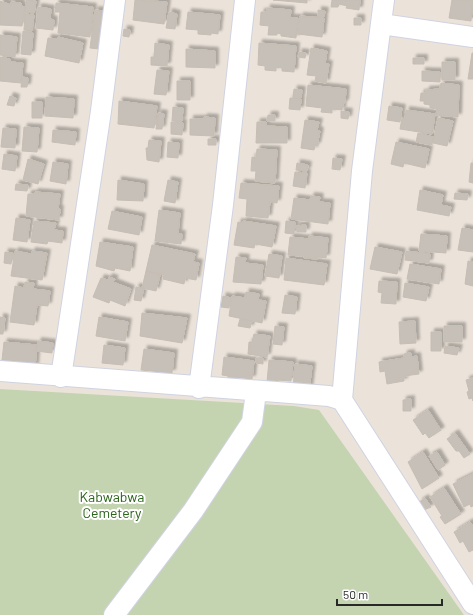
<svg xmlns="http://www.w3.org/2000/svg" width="473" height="615" font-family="Barlow,sans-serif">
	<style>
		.cemetery { fill: #c4d4b1 }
		.building { fill: #c6c0b9; stroke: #c6beb4; filter: url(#shadow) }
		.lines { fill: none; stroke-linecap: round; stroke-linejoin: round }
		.minor-casing { stroke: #cfd3e1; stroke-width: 22 }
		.minor { stroke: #fff; stroke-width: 20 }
		.labels { text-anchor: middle; stroke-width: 4; stroke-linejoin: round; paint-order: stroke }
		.park-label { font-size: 14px; fill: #2c641a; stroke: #fff }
	</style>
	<defs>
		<filter id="shadow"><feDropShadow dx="3.5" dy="-3.5" stdDeviation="1" flood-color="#0004"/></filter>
	</defs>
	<rect width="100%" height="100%" fill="#ebe3da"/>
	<!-- cemetery -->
	<path class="cemetery" d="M0 389 294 406 319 410 464 615H0Z"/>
	<!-- building -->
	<path class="building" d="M26 0 36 1 34 13 25 12Z
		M135 0 167 2 164 24 133 20Z
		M273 0H307V3Z
		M332 0H360L359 10 346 8 347 6 339 4 338 7H331Z
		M452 0H473L471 21 449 18Z
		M0 1 11 5V2L21 3V6L25 7 22 26 0 25Z
		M56 3 93 7 90 37 58 33 60 12H55Z
		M38 7 51 9 50 19 54 20 53 30 36 28Z
		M267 8 291 10 290 18H298L296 38 281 36V34L277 33V35H268L269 26 260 25 261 12H267Z
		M95 10 104 11 99 49 90 48Z
		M318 10 325 11 324 17H318Z
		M169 12 177 14 175 29 166 28Z
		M188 12 220 15 218 34 211 33V35L198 34V30L186 29Z
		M25 14 34 15 32 31 24 30Z
		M300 16 324 18 322 37 298 34Z
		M354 18H361V25H354Z
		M124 29 130 30 129 37 123 36Z
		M23 31 33 33 31 55 21 54Z
		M0 35 17 37 15 57 0 55Z
		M58 37 83 43 79 63 45 56 48 38 57 39Z
		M155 43 169 45 167 66 151 65V57H154Z
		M259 43 296 46 294 72 282 71V68L276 67V71L265 70V66L258 65Z
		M311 48 327 51 325 64H329L326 83 315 81 316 76 307 75Z
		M186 49 215 51V68L186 67Z
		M299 52 306 53 305 58 298 57Z
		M472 53H473V79H468Z
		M0 57 10 59V62L23 63 21 83 0 81Z
		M413 58H424V64H413Z
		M442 62H455V80H442Z
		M157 70 169 71 166 95 154 94Z
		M422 71 440 72V82L422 81Z
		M22 77 28 78 27 87H21Z
		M177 81H190V100H177Z
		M441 83 459 85 458 117 436 115 437 109 430 108V105L424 104V101H420L421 93H426V90L440 89Z
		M308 85 346 89 345 103H343L342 110 332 109V113L321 112 322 108 306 106Z
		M294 89 302 90 301 98H293Z
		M10 96 16 98 14 106 7 105Z
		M46 97 74 99 73 118 45 116Z
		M290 98 301 99 300 110 289 109Z
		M119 101 157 106 154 128 118 124Z
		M32 102H42V118H32Z
		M389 106 402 108 400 122 387 120Z
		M173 107 183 108 182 121H172Z
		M406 110 435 114 432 134 400 129 402 118 405 119Z
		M341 111 349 112 348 119 341 118Z
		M158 113 164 114 162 129H156Z
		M268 115H275V121H267Z
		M204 117 215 118 214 136 190 135V119H204Z
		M438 118 453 121 447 146 433 143Z
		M305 120 319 122 317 130 320 131 317 146 315 145 314 150 301 148Z
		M171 122 183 123 182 135 171 134Z
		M257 122H266V126L287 127V143H256Z
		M24 127 39 128 37 152 22 151Z
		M3 128 16 129 15 148 1 147Z
		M53 130 76 132 75 145 52 142Z
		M418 133 433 137 432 145 416 142Z
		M208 139H216V145H208Z
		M149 140 161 141 159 162 147 160 146 148H148Z
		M168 142 179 143 178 158 167 157Z
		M396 142 429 149 425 168 404 163 403 167 391 164Z
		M257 149 277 150 275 183 255 181 256 171H251L252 157 256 158Z
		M4 154 17 156 15 171 2 169Z
		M333 158 342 159 340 170 332 169Z
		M28 159 44 164 38 184 23 180Z
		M53 162 68 164 66 184 50 181Z
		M297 163 308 165 307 171 296 170Z
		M471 163H473V183L469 182Z
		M295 172 307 173 305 188 293 186Z
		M118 180 144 184 143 201 117 200Z
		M168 180 178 182 175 203 164 201Z
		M241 183 279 186 277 203 270 202 268 218 246 216 247 199 239 198Z
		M16 184 28 185 27 191 15 190Z
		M420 190 443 195 441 205 451 207 449 216 417 210Z
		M35 192 60 194 58 209H60L59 220 26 216 28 194H34Z
		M455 193 468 194 467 200 454 199Z
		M311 196 320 197 319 202 330 203 328 224 291 219 294 198 310 200Z
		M159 210 180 213 178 234H182L181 244 155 241Z
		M112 211 142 217 139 235 108 229Z
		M16 218 30 220 27 242 13 240Z
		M34 221 56 223 54 230 63 231 62 243 48 241 47 244 31 242Z
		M243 221 276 226 272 247 255 244 254 248 234 245 238 222 243 223Z
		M286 221 295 222 294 234 285 233Z
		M306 225V232H297L296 226Z
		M462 228 473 230V252L458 250Z
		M421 234 447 236 446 253 419 251Z
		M309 236 328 238 326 258 318 257V259L304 258V255L301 256 288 255 290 237 309 239Z
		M100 242 133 247 130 271 115 268 114 271 96 266Z
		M152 245 195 254 193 262 199 263 196 280 185 278 184 284 163 279 164 275 146 271Z
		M375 247 402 252 397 274 370 269Z
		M15 251 31 254 32 251 47 253 42 280 11 276Z
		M406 251 430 254 429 263 405 260Z
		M5 252 13 253 11 264 4 263Z
		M269 254 282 256 279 278 265 276Z
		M236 257 246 258 245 263 263 265 261 284 233 282Z
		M286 258 327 264 324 285 284 280Z
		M468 261 473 262V286L465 284Z
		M410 264 441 269 439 284 407 279Z
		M146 271 160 275 156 291 142 288Z
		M109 277 115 279 113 282 131 289 125 306 110 300 109 303 93 297 101 278 108 280Z
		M379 281 397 282 396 304 381 303 382 293 378 292Z
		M25 282 34 283 33 289 50 291 48 306 37 305 34 325 10 322 15 286 24 288Z
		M405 283 429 287 426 301 403 297Z
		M136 287 144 288 141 301 134 300Z
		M246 292 259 294 258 300 266 301 262 323 229 316 232 296 245 298Z
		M285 295 297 297 295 314 282 313Z
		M223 296 231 298 229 308 221 307Z
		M142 313 187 318 182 343 140 336Z
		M0 317 5 318 3 334H0Z
		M99 317 128 322 125 341 96 336Z
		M240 319 252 321 250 328 238 326Z
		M415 321 416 343 400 344 399 322Z
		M275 326 284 327 282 345 273 344Z
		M444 326H462V342H444Z
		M431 332H441V351H431Z
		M254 334 270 336 267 357 248 354 249 342H252Z
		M38 341 53 343 52 353 36 351Z
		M4 342 37 345 35 367 20 365 21 362 2 360Z
		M104 345 125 348 123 365 102 363Z
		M445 346 459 348 457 355 444 353Z
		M144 349 174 353 172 373 141 370Z
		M411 353V357L417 356 419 374 404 376V381L387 384 385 371 380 372 379 362 404 358V354Z
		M224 357 254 361 252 379 234 377V380L228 379V376L222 375Z
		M256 358H263V364L256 363Z
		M269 360 293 362 291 381 278 380V383L267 382Z
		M295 364 312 366 309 391 293 389Z
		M473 378V401L472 398 469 399 467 392 469 391 466 380Z
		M411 399V411H403V400Z
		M428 410 441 430 429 438 425 433 423 435 413 420Z
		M455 433 470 454 464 458 459 451H456L447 439Z
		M423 452 439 478 422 489 408 462Z
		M437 452 445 465 438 470 429 456Z
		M473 474V506L471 507 470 504 464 507 453 484Z
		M444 488 461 514 445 524 440 517 442 516 430 497Z
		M425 498 431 507 424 510 419 502Z
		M470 522 473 526V550L469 552 463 541 460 543 454 532Z"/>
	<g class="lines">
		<!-- minor casing -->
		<g class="minor-casing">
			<path id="minor" d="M381 24 473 37
				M0 371 329 396 342 400 473 604
				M61 377 101 111 115 0
				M199 388 223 205 245 0
				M342 400 362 171 384 0
				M114 615 193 511 252 422 256 392"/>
		</g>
		<!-- minor -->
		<use href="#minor" class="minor"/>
	</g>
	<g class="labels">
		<!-- park labels -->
		<g class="park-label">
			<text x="112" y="502">Kabwabwa<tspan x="112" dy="16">Cemetery</tspan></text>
		</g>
	</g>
	<!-- scale -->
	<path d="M337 599v6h105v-6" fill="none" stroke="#282828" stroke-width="2"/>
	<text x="343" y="599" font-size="12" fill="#282828" stroke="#ffffff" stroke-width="3" paint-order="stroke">50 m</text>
</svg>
